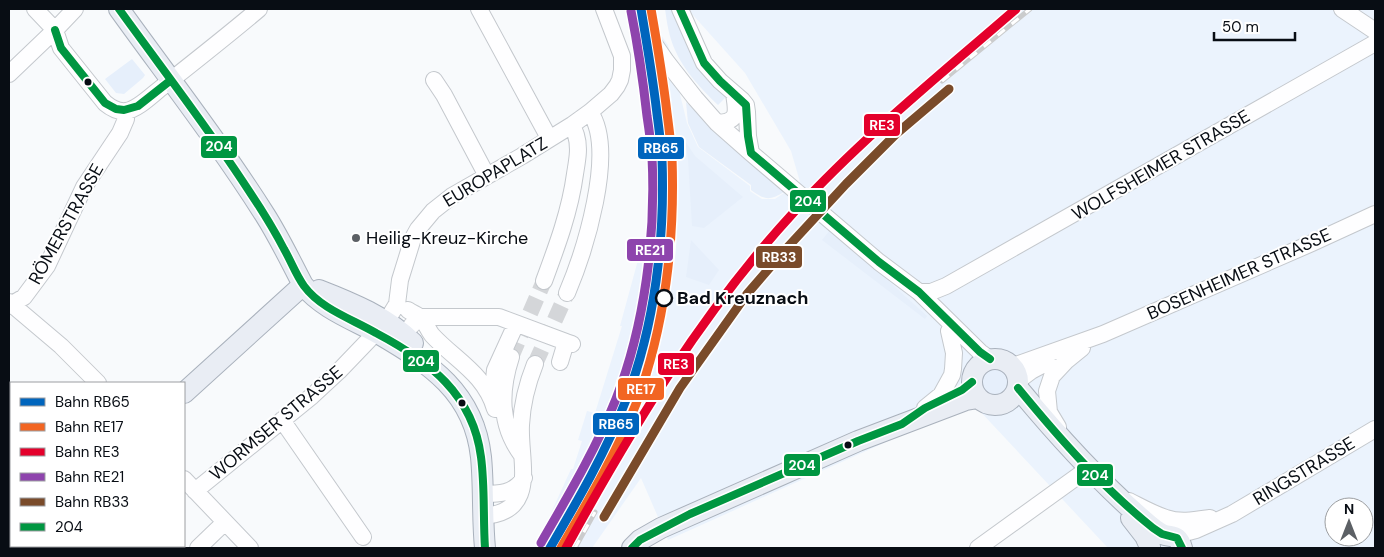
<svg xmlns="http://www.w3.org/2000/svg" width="1384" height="557" font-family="'DM Sans',sans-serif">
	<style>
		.built { fill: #ebf3fd; fill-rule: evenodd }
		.green { fill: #e6effb }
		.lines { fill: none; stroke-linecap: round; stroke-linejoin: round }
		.minor-tunnel { stroke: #d4d6d9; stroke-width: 16; stroke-dasharray: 16 8; stroke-linecap: butt }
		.minor-casing { stroke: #c4c8cd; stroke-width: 18 }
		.major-casing { stroke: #a9b1bc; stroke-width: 22 }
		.minor { stroke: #fefeff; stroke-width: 16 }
		.major { stroke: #e9edf4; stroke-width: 20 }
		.rail-casing { stroke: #cbcccd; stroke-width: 5 }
		.rail { stroke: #fff; stroke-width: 3; stroke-dasharray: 9; stroke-linecap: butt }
		.bus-1-casing { stroke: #fff; stroke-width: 11 }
		.bus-1 { stroke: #009641; stroke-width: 8 }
		.rail-1-casing { stroke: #fff; stroke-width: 12 }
		.rail-2-casing { stroke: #fff; stroke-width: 12 }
		.rail-3-casing { stroke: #fff; stroke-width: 12 }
		.rail-4-casing { stroke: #fff; stroke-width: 12 }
		.rail-5-casing { stroke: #fff; stroke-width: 12 }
		.rail-1 { stroke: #0065bd; stroke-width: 9 }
		.rail-2 { stroke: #f26522; stroke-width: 9 }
		.rail-3 { stroke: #e4002b; stroke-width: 9 }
		.rail-4 { stroke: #8e44ad; stroke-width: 9 }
		.rail-5 { stroke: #7a4b2a; stroke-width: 9 }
		.bus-dot { fill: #080d14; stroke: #fff; stroke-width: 2 }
		.poi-dot { fill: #5c6065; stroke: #fff; stroke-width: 2 }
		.stop-dot { fill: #fff; stroke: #080d14; stroke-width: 2.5 }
		.labels { text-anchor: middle; stroke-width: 4; stroke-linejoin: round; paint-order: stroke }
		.street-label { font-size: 18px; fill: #080d14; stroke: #fff }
		.poi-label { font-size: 18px; fill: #080d14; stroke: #fff; text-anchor: start }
		.stop-label { font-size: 18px; font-weight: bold; fill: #080d14; stroke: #fff; text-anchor: start }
		.line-badge { stroke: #fff; stroke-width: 2 }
		.badge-label { font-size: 14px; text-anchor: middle; font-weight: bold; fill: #fff }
	</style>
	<rect width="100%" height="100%" fill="#f8fafc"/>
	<!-- built -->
	<path class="built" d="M634 9H653L658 31 668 45 687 123 698 147 750 186V191L762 199H775L800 182 791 151 745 73 692 14 690 9H1375V548H1108L977 408 944 416 668 540 641 478 592 548H535L571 469H573L582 441 578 440 587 411 595 413 622 326H620L638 260 650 261 653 214V174L649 170 645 97ZM1334 507H1364V537H1334Z"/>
	<!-- green -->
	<path class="green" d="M665 9H671C684 41 706 68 727 96L718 105C702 90 684 71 675 50 669 37 667 23 665 9Z
		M132 59 145 75 143 78 124 94 116 93 105 79Z
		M686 102 706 122 784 192C769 201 765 200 751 190V185L699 147 688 123Z
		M685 141 695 156 743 197 704 228 692 226 688 159Z
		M830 230 841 238 927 316 925 319 822 240Z
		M691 240 719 270 709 285 686 277Z
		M980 381a16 16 0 1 1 32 0a16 16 0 1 1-32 0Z"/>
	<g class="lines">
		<!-- minor-tunnel -->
		<path class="minor-tunnel" d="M511 357 544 281
			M535 364 567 293"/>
		<!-- minor casing -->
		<g class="minor-casing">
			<path id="minor" d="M35 9 55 30 61 48 105 103C111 108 118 112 126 111 137 110 152 95 161 88 194 62 227 36 259 9
				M479 9 549 138
				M635 9 653 42 666 61 695 98 717 123 751 153 879 262 919 292 980 352 990 359
				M680 9 704 63 720 81 742 100 746 105 747 112 748 136 751 153
				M1342 9 1375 31
				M9 74 55 30 75 9
				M434 80 444 95 487 176
				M717 123C739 122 737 112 734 94
				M544 281C557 246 570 211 575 174 577 161 580 148 576 135 575 132 573 128 572 125
				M919 292H931L946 286 1375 43
				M567 293C584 253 617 151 590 112
				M9 302 61 346 98 383
				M9 306 24 297 47 266 84 187 120 133 126 119V111
				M408 310C412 313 418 315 421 318 426 323 428 330 432 335 455 360 485 374 495 409
				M411 326 420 317H499L566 342
				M511 357C500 391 499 424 521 454
				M560 362 566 342 572 344
				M1013 366 1103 334 1312 243 1375 214
				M1019 380 1031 371 1048 362
				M492 398 495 370 516 324
				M925 408 941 395 952 375 953 369 954 353 949 331
				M282 420 363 537
				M1058 427 1049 412 1047 391 1052 376 1066 361 1082 348
				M9 448 11 450
				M184 479 250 548
				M195 491 312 396 339 371 386 322 397 304 400 280 413 238 418 229 433 211 452 196 522 156 572 125 590 112 611 94 617 86 620 80 622 70V56L604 9
				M482 494C499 494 514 494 524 478
				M1129 501C1141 507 1153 514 1166 518 1180 523 1196 520 1210 518
				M482 516C540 513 519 461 521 425 522 404 527 384 535 364
				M1173 536 1196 530 1232 514 1375 429
				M198 548 224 523
				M978 548 1089 468"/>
		</g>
		<!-- major casing -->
		<g class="major-casing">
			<path id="major" d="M119 9C168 77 220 144 265 215 279 237 291 262 303 285 323 309 352 319 379 334 430 364 474 392 481 457 484 487 482 518 485 548
				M319 290C350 302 389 318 413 343
				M972 382a23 23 0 1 1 46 0a23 23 0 1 1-46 0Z
				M1018 388C1056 434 1096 478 1140 517 1147 523 1154 530 1162 534 1172 538 1178 533 1182 548
				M184 393 303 285
				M1131 518 1145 536 1150 547
				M11 548 14 546
				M632 548 640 540 661 528 858 441 966 400 978 398"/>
		</g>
		<!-- minor -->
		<use href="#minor" class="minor"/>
		<!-- major -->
		<use href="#major" class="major"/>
		<!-- rail casing -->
		<g class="rail-casing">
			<path id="rail" d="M942 81 1030 9
				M575 548 595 512"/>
		</g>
		<!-- rail -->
		<use href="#rail" class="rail"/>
		<!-- bus-1 casing -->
		<g class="bus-1-casing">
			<path id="bus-1" d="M119 9C163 70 210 130 251 194 263 212 274 230 284 249 291 261 296 275 304 286 321 309 352 319 376 333 429 361 473 394 481 457 485 487 483 518 485 548
				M680 9 704 63 720 81 746 105 748 136 751 153 879 262 919 292 980 352 990 359
				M55 30 61 48 105 103 116 109 124 110 138 106 171 80
				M1018 388C1059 438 1103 488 1153 528L1162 534 1177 538 1182 548
				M632 548 640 540 690 514 858 441 902 424 925 408 962 390 972 382"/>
		</g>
		<!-- bus-1 -->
		<use href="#bus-1" class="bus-1"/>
		<!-- rail-1 casing -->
		<g class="rail-1-casing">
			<path id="rail-1" d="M550 548C578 500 606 452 626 400 655 325 665 239 662 159 661 144 659 129 657 114 653 79 647 44 641 9"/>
		</g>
		<!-- rail-2 casing -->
		<g class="rail-2-casing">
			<path id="rail-2" d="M561 548C588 501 616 454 636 404 665 327 675 240 672 158 671 143 669 128 667 113 663 78 657 43 651 9"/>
		</g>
		<!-- rail-3 casing -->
		<g class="rail-3-casing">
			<path id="rail-3" d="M566 548C632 428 702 312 795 211 863 137 941 74 1016 9"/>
		</g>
		<!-- rail-4 casing -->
		<g class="rail-4-casing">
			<path id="rail-4" d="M541 543C568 496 596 449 616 399 645 325 656 235 652 157 651 143 649 129 647 116 643 80 638 46 631 11"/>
		</g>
		<!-- rail-5 casing -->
		<g class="rail-5-casing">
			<path id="rail-5" d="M604 517 680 388 747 294 785 250 846 184 896 134 949 89"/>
		</g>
		<!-- rail-1 -->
		<use href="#rail-1" class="rail-1"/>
		<!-- rail-2 -->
		<use href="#rail-2" class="rail-2"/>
		<!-- rail-3 -->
		<use href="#rail-3" class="rail-3"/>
		<!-- rail-4 -->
		<use href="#rail-4" class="rail-4"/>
		<!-- rail-5 -->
		<use href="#rail-5" class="rail-5"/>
	</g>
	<!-- markers -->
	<g class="bus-dot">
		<circle cx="88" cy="82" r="4.5"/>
		<circle cx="462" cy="403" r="4.5"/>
		<circle cx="848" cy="445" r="4.5"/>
	</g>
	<circle class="poi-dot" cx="356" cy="238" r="5"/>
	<circle class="stop-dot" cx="664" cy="298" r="8"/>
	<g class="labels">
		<!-- street labels -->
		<g class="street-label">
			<text transform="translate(1161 165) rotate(-30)" y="6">WOLFSHEIMER STRASSE</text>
			<text transform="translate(495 172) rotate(-31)" y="6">EUROPAPLATZ</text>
			<text transform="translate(66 224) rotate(-61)" y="6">RÖMERSTRASSE</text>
			<text transform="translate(1239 274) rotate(-24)" y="6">BOSENHEIMER STRASSE</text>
			<text transform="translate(276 423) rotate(-40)" y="6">WORMSER STRASSE</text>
			<text transform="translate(1304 471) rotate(-31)" y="6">RINGSTRASSE</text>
		</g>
		<!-- poi labels -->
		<g class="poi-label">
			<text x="366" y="244">Heilig-Kreuz-Kirche</text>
		</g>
		<!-- stop labels -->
		<g class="stop-label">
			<text x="677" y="304">Bad Kreuznach</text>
		</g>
	</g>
	<g class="line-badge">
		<rect x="863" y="113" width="38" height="24" rx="5" fill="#e4002b"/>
		<rect x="200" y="135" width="38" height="24" rx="5" fill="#009641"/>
		<rect x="637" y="136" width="48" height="24" rx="5" fill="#0065bd"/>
		<rect x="789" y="189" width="38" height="24" rx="5" fill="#009641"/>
		<rect x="626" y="238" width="48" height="24" rx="5" fill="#8e44ad"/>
		<rect x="755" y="245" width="48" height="24" rx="5" fill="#7a4b2a"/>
		<rect x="402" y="349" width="38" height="24" rx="5" fill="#009641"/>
		<rect x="657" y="352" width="38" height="24" rx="5" fill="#e4002b"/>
		<rect x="617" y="377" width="48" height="24" rx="5" fill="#f26522"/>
		<rect x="592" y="412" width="48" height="24" rx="5" fill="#0065bd"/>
		<rect x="783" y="453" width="38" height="24" rx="5" fill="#009641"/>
		<rect x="1076" y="463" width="38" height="24" rx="5" fill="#009641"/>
	</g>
	<g class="badge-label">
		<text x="882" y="130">RE3</text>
		<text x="219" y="151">204</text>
		<text x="661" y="153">RB65</text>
		<text x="808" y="206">204</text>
		<text x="650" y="255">RE21</text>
		<text x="779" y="262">RB33</text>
		<text x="421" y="366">204</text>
		<text x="676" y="369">RE3</text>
		<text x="641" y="394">RE17</text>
		<text x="616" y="429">RB65</text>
		<text x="802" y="470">204</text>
		<text x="1095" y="480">204</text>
	</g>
	<!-- border -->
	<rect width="1384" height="557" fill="none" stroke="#080d14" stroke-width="20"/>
	<!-- legend -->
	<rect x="10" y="382" width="175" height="165" fill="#ffffff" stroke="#9c9ea1"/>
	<rect x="20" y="398" width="25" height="8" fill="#0065bd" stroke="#9c9ea1"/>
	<text x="55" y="407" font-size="15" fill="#080d14">Bahn RB65</text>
	<rect x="20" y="423" width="25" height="8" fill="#f26522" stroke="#9c9ea1"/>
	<text x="55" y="432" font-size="15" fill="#080d14">Bahn RE17</text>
	<rect x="20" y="448" width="25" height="8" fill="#e4002b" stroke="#9c9ea1"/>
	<text x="55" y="457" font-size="15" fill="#080d14">Bahn RE3</text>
	<rect x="20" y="473" width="25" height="8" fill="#8e44ad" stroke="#9c9ea1"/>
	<text x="55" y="482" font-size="15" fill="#080d14">Bahn RE21</text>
	<rect x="20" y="498" width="25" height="8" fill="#7a4b2a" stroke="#9c9ea1"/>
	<text x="55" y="507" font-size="15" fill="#080d14">Bahn RB33</text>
	<rect x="20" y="523" width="25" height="8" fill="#009641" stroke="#9c9ea1"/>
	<text x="55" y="532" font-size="15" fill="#080d14">204</text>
	<!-- north arrow -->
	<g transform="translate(1349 522)"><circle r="24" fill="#ffffff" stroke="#9c9ea1"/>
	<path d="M0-4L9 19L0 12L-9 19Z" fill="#5c6065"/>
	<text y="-8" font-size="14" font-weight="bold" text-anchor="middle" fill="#080d14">N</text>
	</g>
	<!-- scale -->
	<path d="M1214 32v8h81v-8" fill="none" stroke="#080d14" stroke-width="2.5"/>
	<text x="1222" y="32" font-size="15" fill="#080d14" stroke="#ffffff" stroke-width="4" paint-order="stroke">50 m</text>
</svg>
